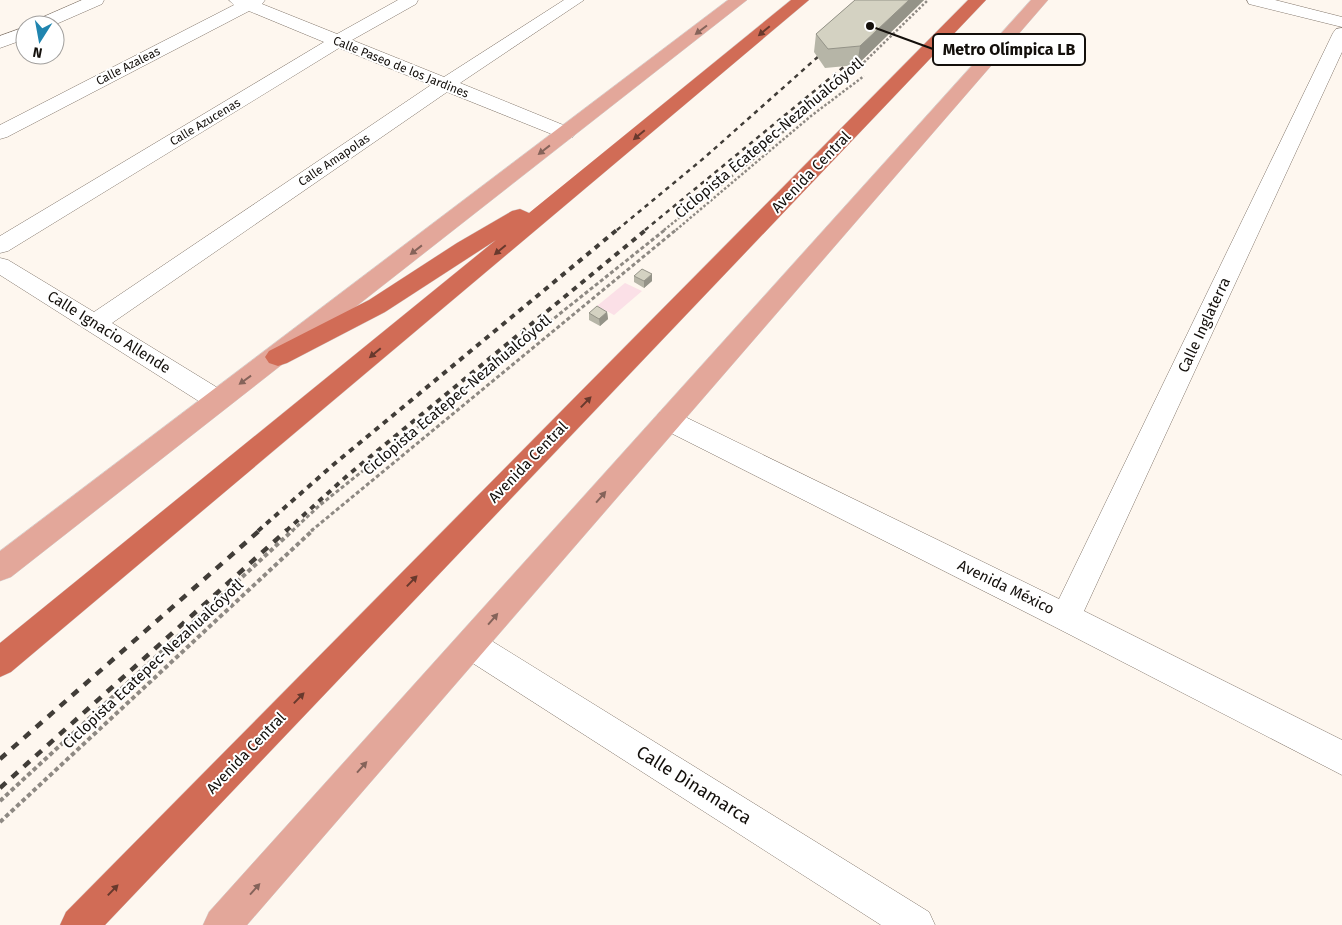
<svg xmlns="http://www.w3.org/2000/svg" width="1342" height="925" font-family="'Fira Sans',sans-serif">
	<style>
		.green { fill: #fbe0e7 }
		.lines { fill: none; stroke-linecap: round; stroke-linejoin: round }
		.minor-casing { stroke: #82766b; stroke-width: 1 }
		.major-casing { stroke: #d5d4d3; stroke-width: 1 }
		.highway-casing { stroke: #d5d4d3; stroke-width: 1 }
		.path-far2 { stroke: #8e8983; stroke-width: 2.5; stroke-dasharray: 2.5 2; stroke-linecap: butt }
		.path-far1 { stroke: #8e8983; stroke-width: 3; stroke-dasharray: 4 2.5; stroke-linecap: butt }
		.path { stroke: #8e8983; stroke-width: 4; stroke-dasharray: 4.5 3; stroke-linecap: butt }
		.minor { fill: #fff; fill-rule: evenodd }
		.major { fill: #e3a79a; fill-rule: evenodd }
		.highway { fill: #d16c56; fill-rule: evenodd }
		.rail-far2 { stroke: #413d38; stroke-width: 2.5; stroke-dasharray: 4.5 4.5; stroke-linecap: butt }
		.rail-far1 { stroke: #413d38; stroke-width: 4; stroke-dasharray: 5.5 5.5; stroke-linecap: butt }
		.rail { stroke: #413d38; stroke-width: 4.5; stroke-dasharray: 8 8; stroke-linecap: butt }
		.wall { fill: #b6b5a7 }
		.shaded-wall { fill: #949388 }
		.building { fill: #d4d2c2; stroke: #949388 }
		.oneway { fill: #85635a }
		.oneway2 { fill: #68392d }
		.labels { text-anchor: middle; stroke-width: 4; stroke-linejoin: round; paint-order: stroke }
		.far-street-label { font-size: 12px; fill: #130f0b; stroke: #fff }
		.street-label { font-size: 15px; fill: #130f0b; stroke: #fff }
		.near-street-label { font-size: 18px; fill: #130f0b; stroke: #fff }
		.leader { fill: none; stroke: #130f0b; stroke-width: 2 }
		.callout-dot { fill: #130f0b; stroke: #fff; stroke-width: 2 }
		.callout { fill: #fff; stroke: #130f0b; stroke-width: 2 }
		.callout-label { font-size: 16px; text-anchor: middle; font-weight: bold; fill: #130f0b }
	</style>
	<rect width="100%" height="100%" fill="#fef7ef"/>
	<!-- green -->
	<path class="green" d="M625 283 642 291 614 315 597 306Z"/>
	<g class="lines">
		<!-- minor casing -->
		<g class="minor-casing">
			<path id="minor" d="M82 0H104L102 4 54 25H31L34 21Z
				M229 0H265L262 4 337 34 398 0H418L416 4 352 40 444 77 564 0H584L460 83 573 129 576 133 573 137 566 139 559 137 447 92 112 323 226 393 230 400 226 407 217 410 208 407 0 275V258L8 260 94 312 431 85 339 48 8 251 0 253V236L324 42 249 11 7 137 0 139V125L234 5Z
				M1247 0H1275L1342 17V27L1249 4Z
				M25 27V39L0 48V36Z
				M1342 28V52L1084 611 1342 740V775L1055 627 659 427 655 420 659 413 668 410 677 413 1059 599 1333 33 1336 29Z
				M471 631 482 635 929 912 935 925H881L460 655 455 645 460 635Z"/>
		</g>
		<!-- major casing -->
		<g class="major-casing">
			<path id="major" d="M728 0H747L11 577 0 581V551Z
				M1031 0H1048L247 925H203L209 912Z"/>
		</g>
		<!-- highway casing -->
		<g class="highway-casing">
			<path id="highway" d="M791 0H809L11 672 0 677V643L496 240 385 312 287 363 278 366 269 363 265 357 269 351 369 300 457 243 512 211 520 209 529 213Z
				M968 0H986L105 925H60L66 912Z"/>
		</g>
		<!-- path-far2 -->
		<path class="path-far2" d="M664 230 751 161 825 94 853 73 928 0
			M676 230 811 116 864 76"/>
		<!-- path-far1 -->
		<path class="path-far1" d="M292 531 320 505 666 229
			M311 531 677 229"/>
		<!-- path -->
		<path class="path" d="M0 801 293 530
			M0 822 313 530"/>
		<!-- minor -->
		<use href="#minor" class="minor"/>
		<!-- major -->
		<use href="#major" class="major"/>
		<!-- highway -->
		<use href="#highway" class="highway"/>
		<!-- rail-far2 -->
		<path class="rail-far2" d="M617 230 704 158 829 47
			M645 230 857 56"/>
		<!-- rail-far1 -->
		<path class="rail-far1" d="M258 531 333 465 618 229
			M286 531 348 475 647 229"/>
		<!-- rail -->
		<path class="rail" d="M0 759 260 530
			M0 788 287 530"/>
	</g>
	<!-- wall -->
	<path class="wall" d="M855 0H924L857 65 825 68 814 52 816 34Z
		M634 276 652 281 644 288 634 282Z
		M607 312 608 319 600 326 589 320V313Z"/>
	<!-- shaded-wall -->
	<path class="shaded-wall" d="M909 0H924L857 65 860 46Z
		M652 274V281L644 288V281Z
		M607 312 608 319 600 326 599 319Z"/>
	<!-- building -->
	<path class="building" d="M855 0H909L860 46 828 49 816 34Z
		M642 269 652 274 644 281 634 276Z
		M597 306 607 312 599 319 589 313Z"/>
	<!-- one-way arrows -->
	<defs><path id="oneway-solid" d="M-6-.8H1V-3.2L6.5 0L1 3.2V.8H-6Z" transform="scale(1.25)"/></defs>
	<g class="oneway">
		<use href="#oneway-solid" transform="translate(701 30) rotate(143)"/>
		<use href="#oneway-solid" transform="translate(544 150) rotate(142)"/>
		<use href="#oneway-solid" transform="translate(416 250) rotate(142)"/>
		<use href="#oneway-solid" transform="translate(245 380) rotate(144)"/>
		<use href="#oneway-solid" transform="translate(601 497) rotate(-49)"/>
		<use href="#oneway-solid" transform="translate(493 619) rotate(-49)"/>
		<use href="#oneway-solid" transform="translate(362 767) rotate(-48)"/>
		<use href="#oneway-solid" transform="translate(255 889) rotate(-48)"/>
	</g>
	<g class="oneway2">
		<use href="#oneway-solid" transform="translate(764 31) rotate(140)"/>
		<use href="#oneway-solid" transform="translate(639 135) rotate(140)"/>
		<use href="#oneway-solid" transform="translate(500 250) rotate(140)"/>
		<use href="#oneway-solid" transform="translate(375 353) rotate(140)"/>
		<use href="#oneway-solid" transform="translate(586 402) rotate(-46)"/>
		<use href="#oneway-solid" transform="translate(412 581) rotate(-46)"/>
		<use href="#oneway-solid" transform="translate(299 698) rotate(-46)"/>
		<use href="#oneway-solid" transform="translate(113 890) rotate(-46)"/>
	</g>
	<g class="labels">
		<!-- far-street labels -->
		<g class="far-street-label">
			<text transform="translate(128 66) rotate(-27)" y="4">Calle Azaleas</text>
			<text transform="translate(401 67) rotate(22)" y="4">Calle Paseo de los Jardines</text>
			<text transform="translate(205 122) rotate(-31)" y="4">Calle Azucenas</text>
			<text transform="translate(334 160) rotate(-34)" y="4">Calle Amapolas</text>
		</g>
		<!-- street labels -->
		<g class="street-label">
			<text transform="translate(769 138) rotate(-40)" y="5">Ciclopista Ecatepec-Nezahualcóyotl</text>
			<text transform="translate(811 172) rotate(-46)" y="5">Avenida Central</text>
			<text transform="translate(1204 325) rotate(-65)" y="5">Calle Inglaterra</text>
			<text transform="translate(109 332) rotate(32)" y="5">Calle Ignacio Allende</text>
			<text transform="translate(457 395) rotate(-40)" y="5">Ciclopista Ecatepec-Nezahualcóyotl</text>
			<text transform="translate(528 462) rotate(-46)" y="5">Avenida Central</text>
			<text transform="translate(1006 587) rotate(26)" y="5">Avenida México</text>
			<text transform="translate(153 664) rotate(-43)" y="5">Ciclopista Ecatepec-Nezahualcóyotl</text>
			<text transform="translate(246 753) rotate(-46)" y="5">Avenida Central</text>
		</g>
		<!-- near-street labels -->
		<g class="near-street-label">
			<text transform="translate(694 785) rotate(32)" y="6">Calle Dinamarca</text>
		</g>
	</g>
	<!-- callouts -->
	<path class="leader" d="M870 26L933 49"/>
	<circle class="callout-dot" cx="870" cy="26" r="5"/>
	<rect class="callout" x="933" y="34" width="152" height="31" rx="5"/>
	<g class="callout-label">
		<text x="1009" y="55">Metro Olímpica LB</text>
	</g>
	<!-- north arrow -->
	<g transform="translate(40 40) rotate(191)"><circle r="24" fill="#ffffff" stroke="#a19f9d"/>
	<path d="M0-4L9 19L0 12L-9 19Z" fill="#2085af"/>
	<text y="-8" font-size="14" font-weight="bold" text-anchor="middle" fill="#130f0b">N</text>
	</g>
</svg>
